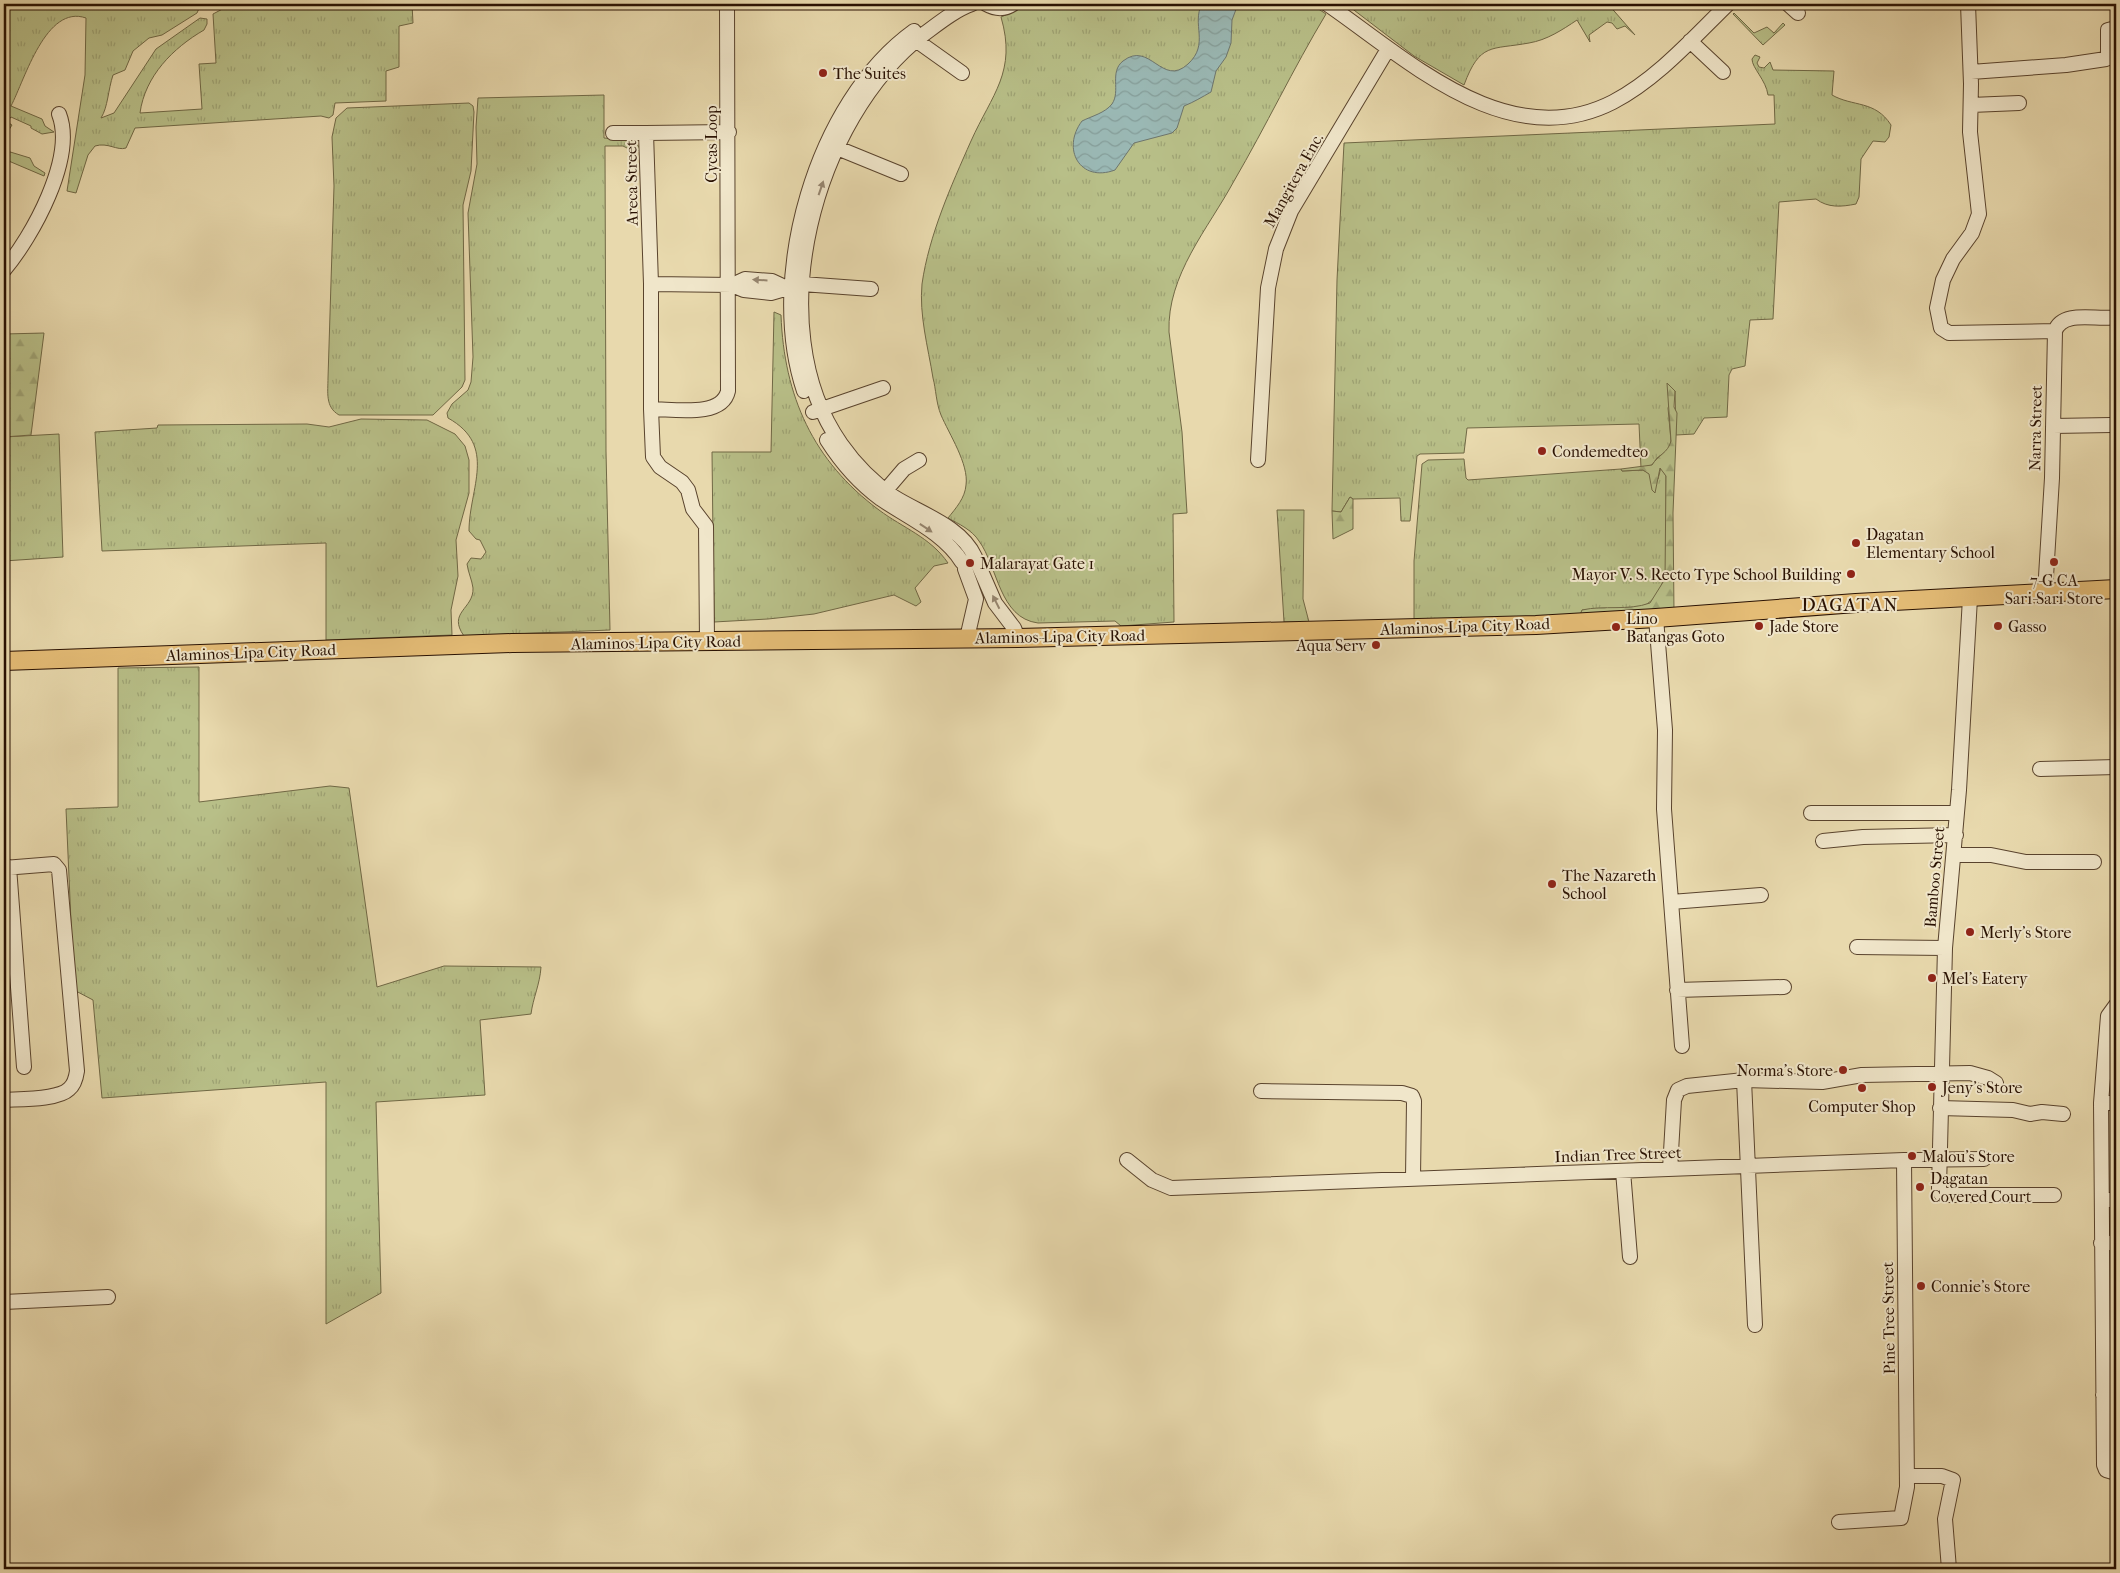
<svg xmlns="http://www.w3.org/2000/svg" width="2120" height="1573" font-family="'IM FELL French Canon',serif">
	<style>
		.grass { fill: url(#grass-tufts); stroke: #706845 }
		.forest { fill: url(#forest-firs); stroke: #706845 }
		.water { fill: url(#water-waves); stroke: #6d756d }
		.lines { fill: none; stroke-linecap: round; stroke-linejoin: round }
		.minor-casing { stroke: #59432d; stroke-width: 16 }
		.major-casing { stroke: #291102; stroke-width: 20 }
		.minor { stroke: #f0e6ca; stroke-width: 14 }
		.major { stroke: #e4bc76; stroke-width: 18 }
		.oneway { fill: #968670 }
		.poi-dot { fill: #8f2418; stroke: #f0e6ca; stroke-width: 2 }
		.labels { text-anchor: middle; stroke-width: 4; stroke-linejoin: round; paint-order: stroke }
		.poi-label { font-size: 16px; fill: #291102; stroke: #f0e6ca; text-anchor: start }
		.street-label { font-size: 16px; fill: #291102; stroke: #f0e6ca }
		.quarter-label { font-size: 19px; letter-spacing: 1px; fill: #291102; stroke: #f0e6ca }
	</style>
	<defs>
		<pattern id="grass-tufts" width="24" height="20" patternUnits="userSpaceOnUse" patternTransform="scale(1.25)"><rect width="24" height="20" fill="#b8bf88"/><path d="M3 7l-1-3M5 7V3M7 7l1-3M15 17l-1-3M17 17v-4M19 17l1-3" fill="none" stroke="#9ea374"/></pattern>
		<pattern id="forest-firs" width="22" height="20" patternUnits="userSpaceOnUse" patternTransform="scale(1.25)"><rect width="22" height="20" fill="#b8bf88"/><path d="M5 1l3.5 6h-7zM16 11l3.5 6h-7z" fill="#9ea374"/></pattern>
		<pattern id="water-waves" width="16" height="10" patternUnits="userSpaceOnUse" patternTransform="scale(1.25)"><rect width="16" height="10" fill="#9ab8b4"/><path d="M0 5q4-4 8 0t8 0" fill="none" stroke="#859d99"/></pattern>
	</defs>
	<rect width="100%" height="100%" fill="#e8d9ad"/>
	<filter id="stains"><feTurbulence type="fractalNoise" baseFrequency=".004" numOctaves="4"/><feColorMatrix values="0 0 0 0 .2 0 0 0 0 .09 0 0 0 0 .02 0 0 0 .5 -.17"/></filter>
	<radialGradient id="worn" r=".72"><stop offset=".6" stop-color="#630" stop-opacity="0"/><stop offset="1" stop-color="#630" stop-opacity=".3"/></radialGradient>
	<!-- grass -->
	<path class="grass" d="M4 4H201L197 13 162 35 149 38 133 51 125 70 113 75C108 90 108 107 101 118L114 113 156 49 200 18 207 19V24L204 30C173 48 145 76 140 113L202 109 199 64 216 63 213 14 232 4H412L413 23 399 26V67L386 71V101L335 103 333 115 329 118 321 116 135 128 126 148C117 151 108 142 95 146L88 155 76 193 67 191 85 75 86 18C46 4 25 79 11 106L42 119 45 126 54 132 42 134 31 128V126L11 117 7 122 12 125 5 136Z
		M1021 4H1311L1326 14C1293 69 1266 126 1234 181 1208 229 1167 275 1169 332L1182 432 1187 513 1173 514 1174 622 1121 626 1115 621 1038 623C999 618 998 567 979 541 972 530 959 524 948 518 956 508 965 498 966 485 969 464 949 434 941 415 936 403 936 389 933 378 928 347 919 315 922 284 929 235 951 186 971 141 992 94 1017 72 1001 17L1012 12Z
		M1346 4H1608L1635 35 1625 26 1617 29 1612 23 1607 22 1589 35 1590 42 1577 20C1562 30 1547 40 1529 43 1491 50 1480 42 1464 85L1414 56Z
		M1734 13 1754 33 1767 27 1774 33 1783 23 1785 25 1763 45 1733 14Z
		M1755 55 1760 57 1757 63 1759 67 1764 68 1770 62 1773 70 1834 71 1832 95C1853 107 1875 100 1891 125L1889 137 1885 142 1873 141 1861 159 1859 197 1856 204C1841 207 1828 208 1816 199L1779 202 1773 319 1750 320 1745 366 1732 369 1729 375 1727 417 1704 418 1694 434 1676 435 1675 391 1668 408 1671 441 1669 449 1657 458 1652 465 1641 468 1639 424 1467 428 1464 453 1420 454 1417 456 1410 521H1401L1400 498 1353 499 1350 497 1341 512 1332 511 1337 280 1344 143 1775 124 1774 95H1768C1766 80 1752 68 1752 59Z
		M604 95V138L633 140 641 149 633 154V151L623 146H605L606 451 610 630 464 636C447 612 474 609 473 588 472 580 468 572 467 564L471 558 481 559 486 552 480 540 476 539 469 531C469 488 498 446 448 418L447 413 452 404 468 390 471 382 473 357 468 213 477 164 476 127 478 98Z
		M469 103 473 106 474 112 471 171 463 205 465 380 462 387 433 415H339C325 407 328 392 328 378L334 186 332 137 336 118 347 108Z
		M7 151 30 158 34 166 45 173 44 176 4 159Z
		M774 312 781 315C784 396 813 461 879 510 903 528 930 537 948 563L934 566 915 588 921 602 916 606 894 595 814 614 768 619 714 622 712 452H771Z
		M361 419 427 420 455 434 465 446 469 460V493L456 540 458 576 451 610 452 635 326 640V543L102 551 95 432 157 428 158 425 307 424 329 427Z
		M59 434 63 557 4 561V437Z
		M1464 459 1466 478 1468 480 1621 469 1622 471 1643 470 1658 479 1661 467 1666 476V567C1664 584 1657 601 1641 607L1582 610V617L1414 619V561L1422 464 1428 460Z
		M1277 510H1304L1303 599 1309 622H1284Z
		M199 667V802L330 786 349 788 377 987 444 966 541 967C540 984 533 998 531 1014L480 1020 485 1095 376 1102 381 1293 326 1324V1082L102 1098 93 1000 74 990 66 809 118 807V668Z"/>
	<!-- forest -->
	<path class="forest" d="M44 333 31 435 4 437V334Z
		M1667 383 1675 391 1674 407 1677 413 1673 513 1674 612 1580 615 1582 610C1604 605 1628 611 1650 603L1665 579 1666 476 1660 468 1655 493 1652 490 1649 474 1643 470 1622 471 1621 469 1652 465C1658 455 1668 453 1671 441Z
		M1350 497 1353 499V529L1333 539 1332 511 1341 512Z"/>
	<!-- water -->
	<path class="water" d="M1202 4H1238L1232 20 1231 43 1226 57 1216 71 1211 92C1202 97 1194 102 1184 106L1177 128 1172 133 1134 143 1115 170C1080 183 1061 149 1082 121 1092 116 1105 113 1112 104 1121 91 1109 72 1123 61 1150 40 1162 88 1188 64 1210 44 1191 24 1202 4Z"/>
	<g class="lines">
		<!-- minor casing -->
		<g class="minor-casing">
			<path id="minor" d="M972 4C955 10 939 23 924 34 814 118 758 326 841 444 855 464 874 483 894 497 921 514 961 526 975 557
				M986 4C995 9 1004 10 1013 4
				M1327 4C1407 59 1508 156 1613 102 1657 79 1693 38 1728 4
				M1788 4 1798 13
				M1968 4 1971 84 1970 132 1979 214 1972 233 1953 259 1943 280 1937 308 1941 328 1949 333 2055 331
				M910 36 962 73
				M1690 41 1723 72
				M1971 72 2066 65 2106 59 2108 55V30L2116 28
				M1971 105 2019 103
				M729 132 646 133 651 284 732 285 744 290 771 293 802 284 871 289
				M613 133H646
				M830 145 901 174
				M4 270C32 237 76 158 59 114
				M651 284V409C674 409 722 418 728 391L727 4
				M732 285 745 279 772 281 787 288
				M804 391C766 278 815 102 914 31
				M651 409 653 457 660 467 682 482 688 490 693 509 706 526 707 642
				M813 412 883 388
				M2053 426 2111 425
				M827 440C841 462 859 483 881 499 909 518 944 533 962 562
				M1258 460 1268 288 1276 249 1291 211 1388 49
				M880 497 904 469 919 460
				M978 564 995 603 1014 628 1018 638
				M965 569 976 599 967 638
				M2045 593 2052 478 2055 331C2063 309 2098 321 2116 317
				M1970 598 1959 790 1945 948 1939 1188 1941 1194 1946 1195H2054
				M1656 618 1665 730 1664 809 1682 1046
				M2040 769 2116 767
				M1811 813H1957
				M1823 841 1863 837 1956 835
				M1955 855H1991L2026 862H2094
				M9 867 24 1067
				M4 868 54 864 59 870 77 1071C76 1078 74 1085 69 1089 58 1100 20 1099 4 1100
				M1671 902 1761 895
				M1857 947 1945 948
				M1677 990 1784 987
				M2116 1005 2108 1016 2101 1103 2104 1465 2106 1470 2116 1473
				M1744 1080 1755 1325
				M1261 1091 1402 1093 1412 1096 1414 1101 1413 1178
				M2101 1103H2116
				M1940 1108 2013 1110 2030 1114 2042 1112 2063 1114
				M1127 1160 1152 1180 1171 1188 1904 1160 1984 1159
				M1670 1169 1674 1100 1678 1090 1687 1086 1744 1080 1822 1082 1862 1075 1970 1073 1988 1078 1996 1083
				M1623 1171 1630 1257
				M2102 1200H2116
				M2101 1243H2116
				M4 1302 108 1297
				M2103 1395 2116 1394
				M1908 1476H1942L1953 1480 1945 1519 1949 1569
				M1839 1522 1901 1518 1907 1487 1904 1160"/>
		</g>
		<!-- major casing -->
		<g class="major-casing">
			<path id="major" d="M4 661 512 643 1018 638 1536 625 1656 618 1856 603 2116 589"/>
		</g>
		<!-- minor -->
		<use href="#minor" class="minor"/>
		<!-- major -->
		<use href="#major" class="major"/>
	</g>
	<!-- one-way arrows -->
	<defs><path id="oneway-solid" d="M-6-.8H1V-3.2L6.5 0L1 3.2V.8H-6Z" transform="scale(1.25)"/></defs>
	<g class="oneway">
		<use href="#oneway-solid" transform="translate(821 188) rotate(-71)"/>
		<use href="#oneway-solid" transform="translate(760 280) rotate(-177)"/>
		<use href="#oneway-solid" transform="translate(926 528) rotate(34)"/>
		<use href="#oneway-solid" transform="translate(996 602) rotate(-117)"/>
	</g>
	<!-- markers -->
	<g class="poi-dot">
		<circle cx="823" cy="73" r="5"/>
		<circle cx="1542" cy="451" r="5"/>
		<circle cx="1856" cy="543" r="5"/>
		<circle cx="2054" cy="562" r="5"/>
		<circle cx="970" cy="563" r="5"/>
		<circle cx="1851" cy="574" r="5"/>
		<circle cx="1759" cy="626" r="5"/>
		<circle cx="1998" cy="626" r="5"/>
		<circle cx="1616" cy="627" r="5"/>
		<circle cx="1376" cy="645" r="5"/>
		<circle cx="1552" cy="884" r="5"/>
		<circle cx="1970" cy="932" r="5"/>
		<circle cx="1932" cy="978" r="5"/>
		<circle cx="1843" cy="1070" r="5"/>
		<circle cx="1932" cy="1087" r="5"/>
		<circle cx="1862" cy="1088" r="5"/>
		<circle cx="1912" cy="1156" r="5"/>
		<circle cx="1920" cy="1187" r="5"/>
		<circle cx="1921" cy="1286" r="5"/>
	</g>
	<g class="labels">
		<!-- poi labels -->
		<g class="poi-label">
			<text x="833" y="79">The Suites</text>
			<text x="1552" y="457">Condemedteo</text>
			<text x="1866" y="540">Dagatan<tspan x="1866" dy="18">Elementary School</tspan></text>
			<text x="980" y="569">Malarayat Gate 1</text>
			<text x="1841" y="580" text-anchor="end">Mayor V. S. Recto Type School Building</text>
			<text x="2054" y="586" text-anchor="middle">7-G CA<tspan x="2054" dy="18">Sari-Sari Store</tspan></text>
			<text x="1626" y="624">Lino<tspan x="1626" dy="18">Batangas Goto</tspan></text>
			<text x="1769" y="632">Jade Store</text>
			<text x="2008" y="632">Gasso</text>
			<text x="1366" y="651" text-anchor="end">Aqua Serv</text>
			<text x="1562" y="881">The Nazareth<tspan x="1562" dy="18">School</tspan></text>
			<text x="1980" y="938">Merly's Store</text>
			<text x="1942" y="984">Mel's Eatery</text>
			<text x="1833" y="1076" text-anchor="end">Norma's Store</text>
			<text x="1942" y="1093">Jeny's Store</text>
			<text x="1862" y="1112" text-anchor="middle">Computer Shop</text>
			<text x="1922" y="1162">Malou's Store</text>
			<text x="1930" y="1184">Dagatan<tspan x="1930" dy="18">Covered Court</tspan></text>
			<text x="1931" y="1292">Connie's Store</text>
		</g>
		<!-- street labels -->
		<g class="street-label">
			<text transform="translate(711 144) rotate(-90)" y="6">Cycas Loop</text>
			<text transform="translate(1293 180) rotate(-61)" y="6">Mangitera Enc.</text>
			<text transform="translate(631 183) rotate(-91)" y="6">Areca Street</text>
			<text transform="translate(2035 428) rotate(-89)" y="6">Narra Street</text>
			<text transform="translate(1465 626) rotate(-2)" y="6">Alaminos-Lipa City Road</text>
			<text transform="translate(1060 636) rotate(-1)" y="6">Alaminos-Lipa City Road</text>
			<text transform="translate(656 642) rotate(-1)" y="6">Alaminos-Lipa City Road</text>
			<text transform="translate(251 652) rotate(-2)" y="6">Alaminos-Lipa City Road</text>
			<text transform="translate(1934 877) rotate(-85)" y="6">Bamboo Street</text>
			<text transform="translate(1618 1154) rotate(-2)" y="6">Indian Tree Street</text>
			<text transform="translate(1888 1318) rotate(-91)" y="6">Pine Tree Street</text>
		</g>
		<!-- quarter labels -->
		<g class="quarter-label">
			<text x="1850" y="611">DAGATAN</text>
		</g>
	</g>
	<!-- margin -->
	<rect width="2120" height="1573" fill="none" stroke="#e8d9ad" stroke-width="20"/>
	<rect x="5" y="5" width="2110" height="1563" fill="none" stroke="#291102" stroke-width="2.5"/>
	<rect x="10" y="10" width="2100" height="1553" fill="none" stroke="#291102"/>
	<rect width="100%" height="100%" filter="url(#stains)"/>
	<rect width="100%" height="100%" fill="url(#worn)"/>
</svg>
